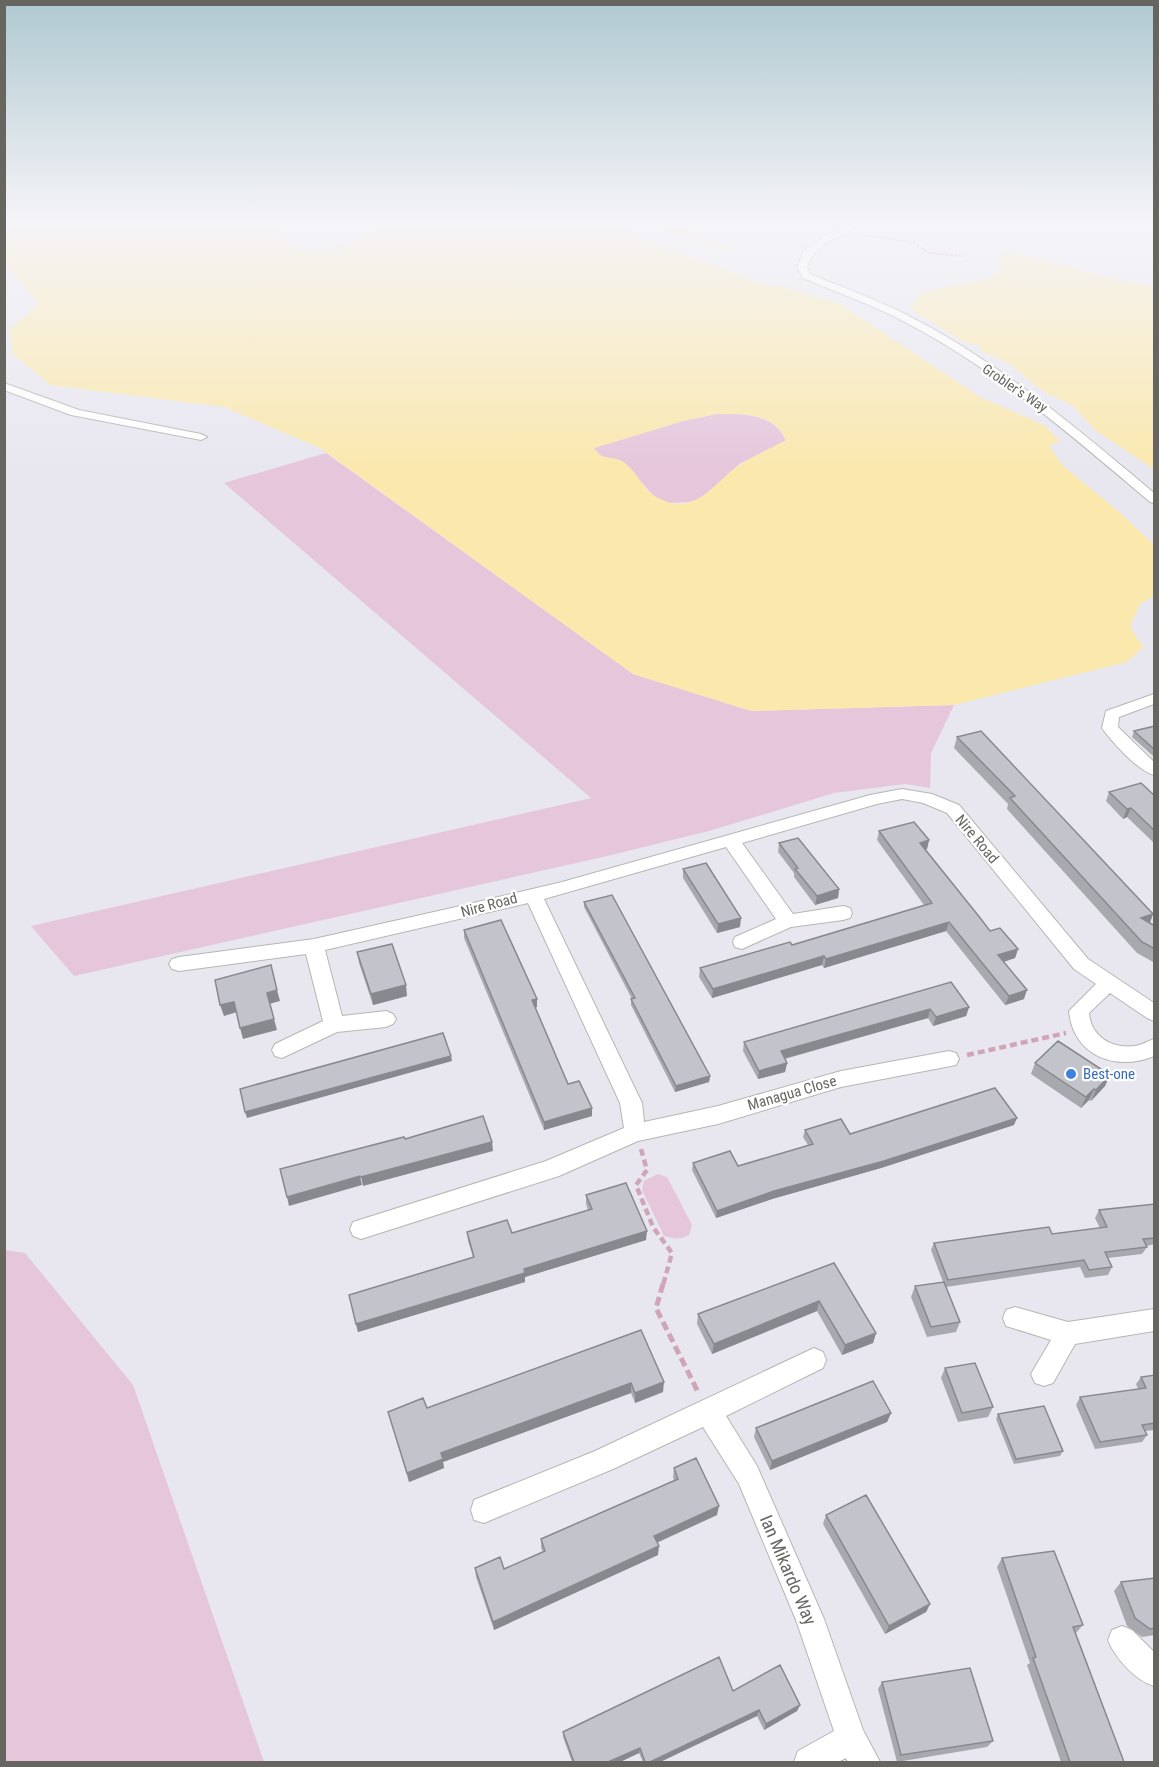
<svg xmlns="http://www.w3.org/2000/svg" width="1159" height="1767" font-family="'Roboto Condensed',sans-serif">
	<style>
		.green { fill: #e5c6db }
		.water { fill: #fae8ad; fill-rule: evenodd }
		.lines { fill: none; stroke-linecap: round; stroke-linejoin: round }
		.minor-casing { stroke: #b6b6b0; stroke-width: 2 }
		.path-far2 { stroke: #d0a5b6; stroke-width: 2; stroke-dasharray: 3 1.5; stroke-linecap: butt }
		.path-far1 { stroke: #d0a5b6; stroke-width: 4.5; stroke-dasharray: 7 4; stroke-linecap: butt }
		.path { stroke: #d0a5b6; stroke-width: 5; stroke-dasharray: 9 4.5; stroke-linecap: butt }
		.minor { fill: #fff; fill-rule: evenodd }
		.wall { fill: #a8a9af }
		.shaded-wall { fill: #88898e }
		.building { fill: #c3c4cb; stroke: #88898e; stroke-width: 1.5 }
		.shop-dot { fill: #3f7fe0; stroke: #fff; stroke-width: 2 }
		.labels { text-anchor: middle; stroke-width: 4.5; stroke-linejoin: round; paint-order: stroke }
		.far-street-label { font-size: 14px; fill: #66655f; stroke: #fff }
		.street-label { font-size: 15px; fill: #66655f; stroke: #fff }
		.shop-label { font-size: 15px; fill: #366cbe; stroke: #fff; text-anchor: start }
		.near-street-label { font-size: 18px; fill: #66655f; stroke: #fff }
	</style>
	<rect width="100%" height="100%" fill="#e8e7f0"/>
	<!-- green -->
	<path class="green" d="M717 414C743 414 774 413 786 441L739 464 702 498 688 502 668 503 655 497 622 461 600 456 594 448 683 421Z
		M326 453 633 674 751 711 954 705 931 753 930 788 905 784 834 793 709 831 603 857 74 976 31 926 591 798 224 483Z
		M658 1174 667 1177 692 1225 689 1235C680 1240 674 1239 664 1236L642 1190 644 1181Z
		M4 1250 25 1253 133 1385 264 1762H5Z"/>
	<!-- water -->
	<path class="water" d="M4 223H268C276 229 292 247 301 250 318 255 361 241 373 230L364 223H614L641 237 766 286 785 287 840 304 980 397 1044 425 1060 441 1049 446 1063 466 1118 511 1154 545V596L1140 604 1130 627 1143 647 1127 662 954 705 751 711 633 674 320 448 224 407 50 385 13 354 9 330 39 304 5 263ZM717 414C743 414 774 412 786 440 771 448 755 455 741 464 714 481 697 518 658 498 643 491 637 470 622 461 611 455 604 462 594 448L683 421Z
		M645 223H671L729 248 722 251Z
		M1005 253 1023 255 1126 282 1154 286V469L1095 430 1073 406 1043 391 1007 362 981 351 982 347 964 342 909 308C913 304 917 297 922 294 947 281 987 290 1002 266L998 258Z"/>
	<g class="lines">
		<!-- minor casing -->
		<g class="minor-casing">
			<path id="minor" d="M852 223H862C842 239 816 240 807 267L810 274C841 287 873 298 903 313 995 359 1076 427 1154 493V503L1150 502C1071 435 988 363 895 317 865 302 833 291 803 278L797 267 804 251 828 234Z
				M4 383 79 410 201 434 207 437 201 440 71 415 4 390Z
				M1154 694V704L1119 717 1118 727 1154 762V775C1138 771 1112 742 1102 728L1106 711Z
				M902 789 932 794 959 805 1088 959 1154 1003V1021L1147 1018 1110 993 1089 1013C1091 1037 1112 1049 1135 1046 1142 1045 1148 1041 1154 1039V1056C1116 1072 1073 1056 1069 1011L1096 984 1074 969 947 813 923 803 902 799 877 804 742 843 793 914 843 906 850 908 852 913 850 918 843 920 791 927 742 949 735 947 733 942 735 937 776 919 726 847 544 899 642 1103 644 1122 718 1106 841 1071 949 1051 956 1053 959 1059 956 1065 841 1087 718 1124 638 1141 559 1176 361 1239 353 1236 350 1229 353 1222 546 1161 624 1128 620 1103 528 903 325 950 342 1016 386 1011 393 1014 396 1019 393 1024 386 1027 337 1032 282 1058 275 1056 272 1050 275 1044 323 1021 306 954 179 971 172 969 169 964 172 959 179 957 314 939 456 907 562 882 870 795Z
				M1015 1307 1068 1322 1154 1309V1331L1075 1344 1053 1383 1044 1386 1035 1383 1031 1374 1051 1340 1006 1326 1003 1318 1006 1310Z
				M814 1348 823 1352 826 1360 823 1368 726 1416 757 1466 824 1619 863 1730 880 1762H848L846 1758 838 1762H794L798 1751 834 1731 796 1620 739 1484 703 1427 613 1469 484 1523 474 1520 471 1510 474 1500 595 1451Z
				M1122 1626 1132 1630 1154 1652V1686C1136 1681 1115 1658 1108 1640L1112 1630Z"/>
		</g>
		<!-- path-far2 -->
		<path class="path-far2" d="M864 235 914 243 928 253 965 256"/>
		<!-- path-far1 -->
		<path class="path-far1" d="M967 1055 1066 1033
			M641 1149 647 1170 636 1185 653 1227 672 1253 663 1285"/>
		<!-- path -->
		<path class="path" d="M663 1284 656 1308 698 1392"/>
		<!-- minor -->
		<use href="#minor" class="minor"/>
	</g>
	<!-- wall -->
	<path class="wall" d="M1155 726V756H1153L1132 737 1134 731Z
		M957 737 1153 914 1150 923 1155 926V963L1137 953 1007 809 1008 804 954 748Z
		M1109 792 1155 796V844L1127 817 1123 819 1106 801Z
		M879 831 929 840 927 849 926 850 990 931 1018 949 1015 958 1004 962 1024 999 1005 1005 946 931 824 968 822 965 712 998 699 977 700 968 792 945 924 905 877 840Z
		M779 843 839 889 838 898 815 905 794 877V873L778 852Z
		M683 869 740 927 717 933 683 878Z
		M584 902 710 1076 709 1082 675 1092 631 1005V999H632L584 907Z
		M464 930 537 1007 535 1008 568 1084 592 1116 544 1130 464 938Z
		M357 952 407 996 373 1005 359 963Z
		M951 982 969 1007 966 1016 933 1026 928 1018 785 1059 787 1063 785 1072 758 1079 743 1051 744 1042Z
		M1035 1063 1110 1075 1105 1086 1091 1101 1089 1100 1081 1108 1031 1074Z
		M1014 1125 881 1168 772 1199 716 1218 692 1170 693 1163 738 1166 808 1145 803 1137 805 1130 850 1134Z
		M586 1195 646 1240 525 1277V1282L358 1332 349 1295 473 1257 468 1241 467 1232 512 1233 588 1210 586 1204Z
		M1155 1204V1244L1146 1246 1147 1247 1142 1254 1108 1258 1112 1267 1108 1275 1085 1278 1080 1267 946 1287 960 1322 956 1332 927 1337 911 1297 915 1286 943 1282 931 1250 934 1243 1052 1234 1100 1228 1095 1218 1099 1210Z
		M834 1263 876 1333 873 1343 842 1355 817 1311 712 1354 697 1324 698 1314Z
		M641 1330 663 1392 635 1403 631 1393 443 1462 444 1468 409 1482 388 1412 427 1408Z
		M945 1368 993 1407 988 1417 958 1422 941 1378Z
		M1155 1375V1430L1145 1431 1147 1435 1142 1442 1095 1449 1076 1405 1080 1397 1138 1389 1136 1384 1141 1377Z
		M891 1413 887 1422 770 1470 754 1437 756 1428Z
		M998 1414 1063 1451 1060 1456 1014 1464 996 1419Z
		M674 1468 717 1515 657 1543 658 1555 494 1630 476 1577 475 1568 504 1569 543 1552 541 1548V1539L674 1481 673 1477Z
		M826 1515 930 1604 926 1612 885 1634 823 1524Z
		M1002 1558 1083 1625 1076 1633 1124 1762H1061L1027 1665 1030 1663 997 1567Z
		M1155 1578V1635L1142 1637 1127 1626 1114 1591 1121 1582Z
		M882 1682 993 1741 987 1747 897 1762 878 1689Z
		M733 1691 800 1705 797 1711 764 1730 757 1716 660 1762H643L639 1753 620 1762H572L563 1737V1732Z"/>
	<!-- shaded-wall -->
	<path class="shaded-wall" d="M1131 808 1127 817 1123 819 1127 809Z
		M929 840 927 849 918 852 920 843Z
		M839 889 838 898 815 905 817 896Z
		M1153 914 1149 925 1141 918Z
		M741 918 740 927 717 933 718 924Z
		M949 922 946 931 824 968 826 959Z
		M1018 949 1015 958 996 964 998 955Z
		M824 956 822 965 712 998 713 989Z
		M406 985 407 996 373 1005 371 994Z
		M277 990 280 1001 269 1004 267 993Z
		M1027 990 1024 999 1005 1005 1009 996Z
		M537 999V1007L532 1009V1000Z
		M234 1002 237 1012 224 1016 220 1005Z
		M969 1007 966 1016 933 1026 936 1017Z
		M930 1009 928 1018 779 1060 781 1051Z
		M274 1019 277 1030 243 1039 240 1028Z
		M451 1056 452 1061 247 1118 245 1112Z
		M787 1063 785 1072 758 1079 759 1071Z
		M1110 1075 1105 1086 1091 1101 1096 1090Z
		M710 1076 709 1082 675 1092 676 1086Z
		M1094 1089 1089 1100 1081 1108 1086 1097Z
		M592 1108V1116L544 1130V1122Z
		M1017 1118 1014 1125 881 1168 772 1199 716 1218 717 1211 774 1191Z
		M492 1142 493 1151 363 1186 361 1177Z
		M360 1176 362 1185 289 1206 287 1197Z
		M647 1231 646 1240 525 1277V1282L358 1332 356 1324 524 1269Z
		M819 1301 817 1311 712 1354 714 1344Z
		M876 1333 873 1343 842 1355 845 1345Z
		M664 1382 663 1392 635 1403V1393Z
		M631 1383V1393L443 1462 444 1468 409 1482 407 1473 441 1453Z
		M891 1413 887 1422 770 1470 772 1461Z
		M719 1506 717 1515 653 1544 654 1536Z
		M659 1546 658 1555 494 1630 493 1622Z
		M930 1604 926 1612 885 1634 889 1626Z
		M800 1705 797 1711 764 1730 766 1724Z
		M759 1710 757 1716 660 1762H650Z
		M640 1748 639 1753 620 1762H608Z"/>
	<!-- building -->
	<path class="building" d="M1155 726V750L1134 731Z
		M981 731 1153 914 1141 918 1155 926V949L1142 942 1010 798 1015 796 957 737Z
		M1141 783 1155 796V831L1131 808 1127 809 1109 792Z
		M914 822 929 840 920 843 981 919 990 931 1000 928 1018 949 998 955 1027 990 1009 996 949 922 826 959 824 956 713 989 700 968 790 942 792 945 932 903 879 831Z
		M798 838 839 889 817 896 795 869 798 868 779 843Z
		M706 863 741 918 718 924 683 869Z
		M612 895 710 1076 676 1086 631 999 635 998 584 902Z
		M501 920 537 999 532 1000 568 1084 579 1081 592 1108 544 1122 464 930Z
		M392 944 406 985 371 994 357 952Z
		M271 965 277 990 267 993 274 1019 240 1028 234 1002 220 1005 215 980Z
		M951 982 969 1007 936 1017 930 1009 781 1051 787 1063 759 1071 744 1042Z
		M443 1033 451 1056 245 1112 240 1089Z
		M1058 1041 1110 1075 1096 1090 1094 1089 1086 1097 1035 1063Z
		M995 1088 1017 1118 884 1161 774 1191 717 1211 693 1163 730 1151 738 1166 813 1144 805 1130 841 1119 850 1134Z
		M483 1116 492 1142 361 1177 360 1176 287 1197 280 1169 404 1137 405 1139Z
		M626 1183 647 1231 524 1269 525 1273 356 1324 349 1295 474 1257 467 1232 507 1220 512 1233 592 1209 586 1195Z
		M1155 1204V1238L1143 1239 1147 1247 1105 1252 1112 1267 1089 1270 1084 1260 948 1280 934 1243 1049 1227 1052 1234 1107 1227 1099 1210Z
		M834 1263 876 1333 845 1345 819 1301 714 1344 698 1314Z
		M944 1282 960 1322 931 1327 915 1286Z
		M641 1330 664 1382 635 1393 631 1383 441 1453 443 1459 407 1473 388 1412 423 1398 427 1408Z
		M975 1363 993 1407 962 1413 945 1368Z
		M1155 1375V1423L1142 1425 1147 1435 1100 1442 1080 1397 1146 1388 1141 1377Z
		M873 1381 891 1413 772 1461 756 1428Z
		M1044 1406 1063 1451 1016 1459 998 1414Z
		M696 1458 719 1506 654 1536 659 1546 493 1622 475 1568 500 1557 504 1569 545 1551 541 1539 678 1479 674 1468Z
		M866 1495 930 1604 889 1626 826 1515Z
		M1054 1551 1083 1625 1073 1627 1124 1762H1070L1033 1658 1036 1657 1002 1558Z
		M1155 1578V1628L1150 1629 1135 1618 1121 1582Z
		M719 1657 733 1691 780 1665 800 1705 766 1724 759 1710 650 1762H645L640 1748 608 1762H574L563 1732Z
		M970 1668 993 1741 901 1755 882 1682Z"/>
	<!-- sky -->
	<linearGradient id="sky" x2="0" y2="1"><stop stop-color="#afc9d0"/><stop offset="0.47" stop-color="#f5f4f8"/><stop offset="1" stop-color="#f5f4f8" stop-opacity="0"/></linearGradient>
	<rect width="1159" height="470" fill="url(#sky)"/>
	<!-- markers -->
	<circle class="shop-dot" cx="1071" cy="1074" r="6"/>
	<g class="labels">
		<!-- far-street labels -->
		<g class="far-street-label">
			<text transform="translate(1015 388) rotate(34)" y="5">Grobler's Way</text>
		</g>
		<!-- street labels -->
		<g class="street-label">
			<text transform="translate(977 839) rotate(50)" y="5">Nire Road</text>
			<text transform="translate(489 905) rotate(-15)" y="5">Nire Road</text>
			<text transform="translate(792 1093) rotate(-16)" y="5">Managua Close</text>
		</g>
		<!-- shop labels -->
		<g class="shop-label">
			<text x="1083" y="1079">Best-one</text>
		</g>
		<!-- near-street labels -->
		<g class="near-street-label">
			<text transform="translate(788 1570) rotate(67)" y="6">Ian Mikardo Way</text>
		</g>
	</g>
	<!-- border -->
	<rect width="1159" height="1767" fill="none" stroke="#66655f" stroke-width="12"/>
</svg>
